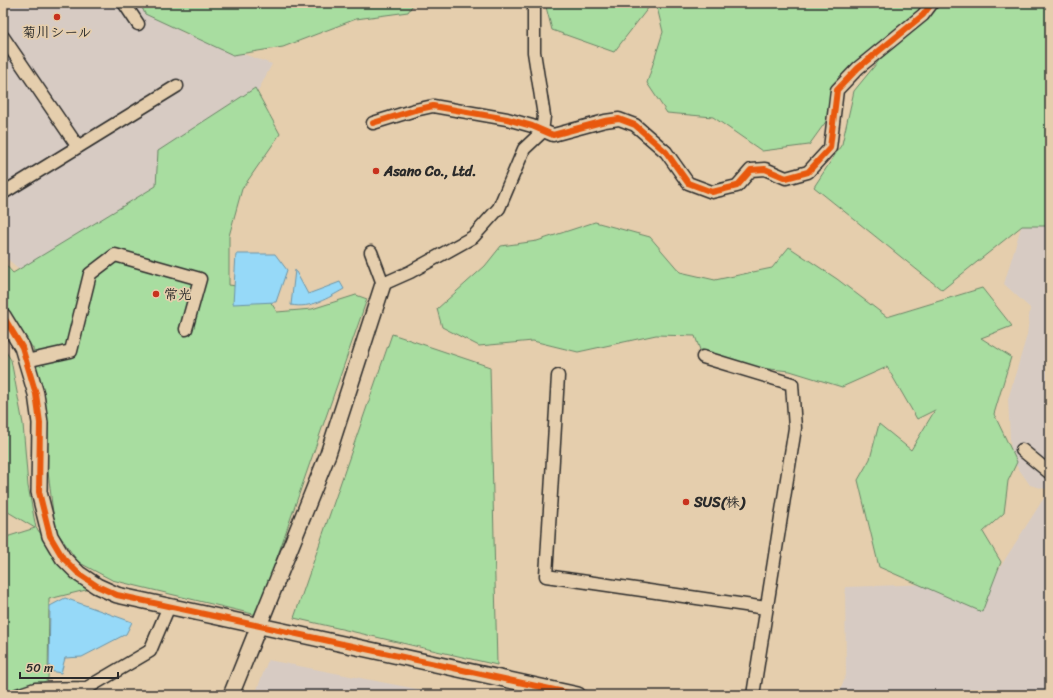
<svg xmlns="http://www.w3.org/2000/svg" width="1053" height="698" font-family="Sriracha,'Klee One',sans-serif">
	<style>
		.built { fill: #d7cbc3 }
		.green { fill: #a8dda0; stroke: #6a8466 }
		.water { fill: #96d9f8; stroke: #6b93a6 }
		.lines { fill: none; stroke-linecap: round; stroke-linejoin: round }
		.minor-casing { stroke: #2b2b2b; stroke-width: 15 }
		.tertiary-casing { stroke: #2b2b2b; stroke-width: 18 }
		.minor { stroke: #e5cead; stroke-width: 12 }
		.tertiary { stroke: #e5cead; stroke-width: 15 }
		.cycleway-casing { stroke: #e5cead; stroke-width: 8 }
		.cycleway { stroke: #e8590c; stroke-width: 6 }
		.poi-dot { fill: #c8321e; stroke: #e5cead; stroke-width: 1.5 }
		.labels { text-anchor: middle; stroke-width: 3.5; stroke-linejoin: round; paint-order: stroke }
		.poi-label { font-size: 14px; font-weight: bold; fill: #2b2b2b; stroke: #e5cead; text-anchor: start }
	</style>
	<rect width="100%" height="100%" fill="#e5cead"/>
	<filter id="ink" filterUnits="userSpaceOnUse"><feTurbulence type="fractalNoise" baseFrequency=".025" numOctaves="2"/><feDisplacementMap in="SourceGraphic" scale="8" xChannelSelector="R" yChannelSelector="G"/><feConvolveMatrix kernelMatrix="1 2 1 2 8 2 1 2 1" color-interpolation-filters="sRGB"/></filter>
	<g filter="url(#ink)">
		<!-- built -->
		<path class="built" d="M3 3H166L183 33 272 64 221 162 27 276 3 255Z
			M1026 210 1050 217V695H838L846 675 845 587 930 584 981 597 1049 490 1030 485 1011 458 1008 399 1027 335 1030 308 1004 284Z
			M268 660 448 695H255Z"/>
		<!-- green -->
		<path class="green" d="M140 3H414L408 12 356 19 283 47 233 55 145 14Z
			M545 3H652L614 52 552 30Z
			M656 3H1050V226H1022L942 290 814 187 842 144 854 91 899 36 848 79 835 109 809 145 762 151 713 117 667 113 647 83 663 32Z
			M255 88 280 134 242 189 229 236V285L263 290 277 312 312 309 356 295 367 299 257 615 112 580 78 562 55 529 33 348 3 309V262L13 273 156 186 158 151Z
			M595 222 650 237 680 272 715 280 772 268 789 247 837 279 887 317 982 288 1012 326 981 338 1011 357 994 414 1017 462 1008 481 1004 513 983 532 1001 562 982 612 879 567 858 480 870 459 879 424 911 450 935 410 917 419 887 367 842 387 790 371 739 366 705 364 695 336 656 335 578 352 533 341 479 346 442 327 437 309 485 266 501 246 537 241Z
			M392 334 490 367 497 665 294 618Z
			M3 347 11 360 23 424 28 486 36 528 90 589 49 599 48 680 15 695H3V538L35 528 3 509Z"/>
		<!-- water -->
		<path class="water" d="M236 254H275L287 270 276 302 233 304Z
			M295 270 308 294 340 282 344 289C328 298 311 309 291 305Z
			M65 598 132 622 126 634 82 657 65 658 61 673 49 671 50 606Z"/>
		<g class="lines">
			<!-- minor casing -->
			<g class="minor-casing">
				<path id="minor" d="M124 3 138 24
					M3 37 78 147
					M373 123 415 110 433 106 507 119 532 126 553 135 605 121 619 119 635 125 666 152 688 183 712 192 737 186 751 170 765 169 786 178 808 172 830 148 837 90 858 68 923 15 932 3
					M3 193 177 86
					M371 252 383 284 410 272 473 237 499 208 524 149 542 132 544 116 534 52V3
					M703 357 792 384 795 428 753 695
					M26 361 71 351 90 274 115 255 200 279 186 329
					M558 376 546 576 766 608
					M1022 450 1050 473
					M17 695 35 689 87 688 150 651 169 606"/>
			</g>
			<!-- tertiary casing -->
			<g class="tertiary-casing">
				<path id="tertiary" d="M3 316 22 347 36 394 40 423 39 492 50 536 63 558 79 574 97 586 117 595 578 695
					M231 695 328 454 383 284"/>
			</g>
			<!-- minor -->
			<use href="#minor" class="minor"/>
			<!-- tertiary -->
			<use href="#tertiary" class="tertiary"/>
			<!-- cycleway casing -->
			<g class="cycleway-casing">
				<path id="cycleway" d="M373 123 415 110 433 106 507 119 532 126 553 135 605 121 619 119 635 125 666 152 688 183 712 192 737 186 751 170 765 169 786 178 808 172 830 148 837 90 858 68 923 15 932 3
					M3 316 22 347 36 394 40 423 39 492 50 536 63 558 79 574 97 586 117 595 578 695"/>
			</g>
			<!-- cycleway -->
			<use href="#cycleway" class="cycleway"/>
		</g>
	</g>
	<!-- markers -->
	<g class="poi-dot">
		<circle cx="57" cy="17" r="4"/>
		<circle cx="376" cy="171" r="4"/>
		<circle cx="156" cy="294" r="4"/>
		<circle cx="686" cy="502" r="4"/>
	</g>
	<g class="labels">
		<!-- poi labels -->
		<g class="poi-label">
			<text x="57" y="37" text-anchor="middle">菊川シール</text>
			<text x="384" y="176">Asano Co., Ltd.</text>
			<text x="164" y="299">常光</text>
			<text x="694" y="507">SUS(株)</text>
		</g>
	</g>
	<!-- margin -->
	<rect width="1053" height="698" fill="none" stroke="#e5cead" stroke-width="16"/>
	<rect x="8" y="8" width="1037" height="682" fill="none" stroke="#2b2b2b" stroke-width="1.5" filter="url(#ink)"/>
	<!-- scale -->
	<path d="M20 672v6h98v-6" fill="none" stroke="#2b2b2b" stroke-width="2"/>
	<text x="26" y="672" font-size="12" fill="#2b2b2b" stroke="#e5cead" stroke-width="3" paint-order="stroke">50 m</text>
</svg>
